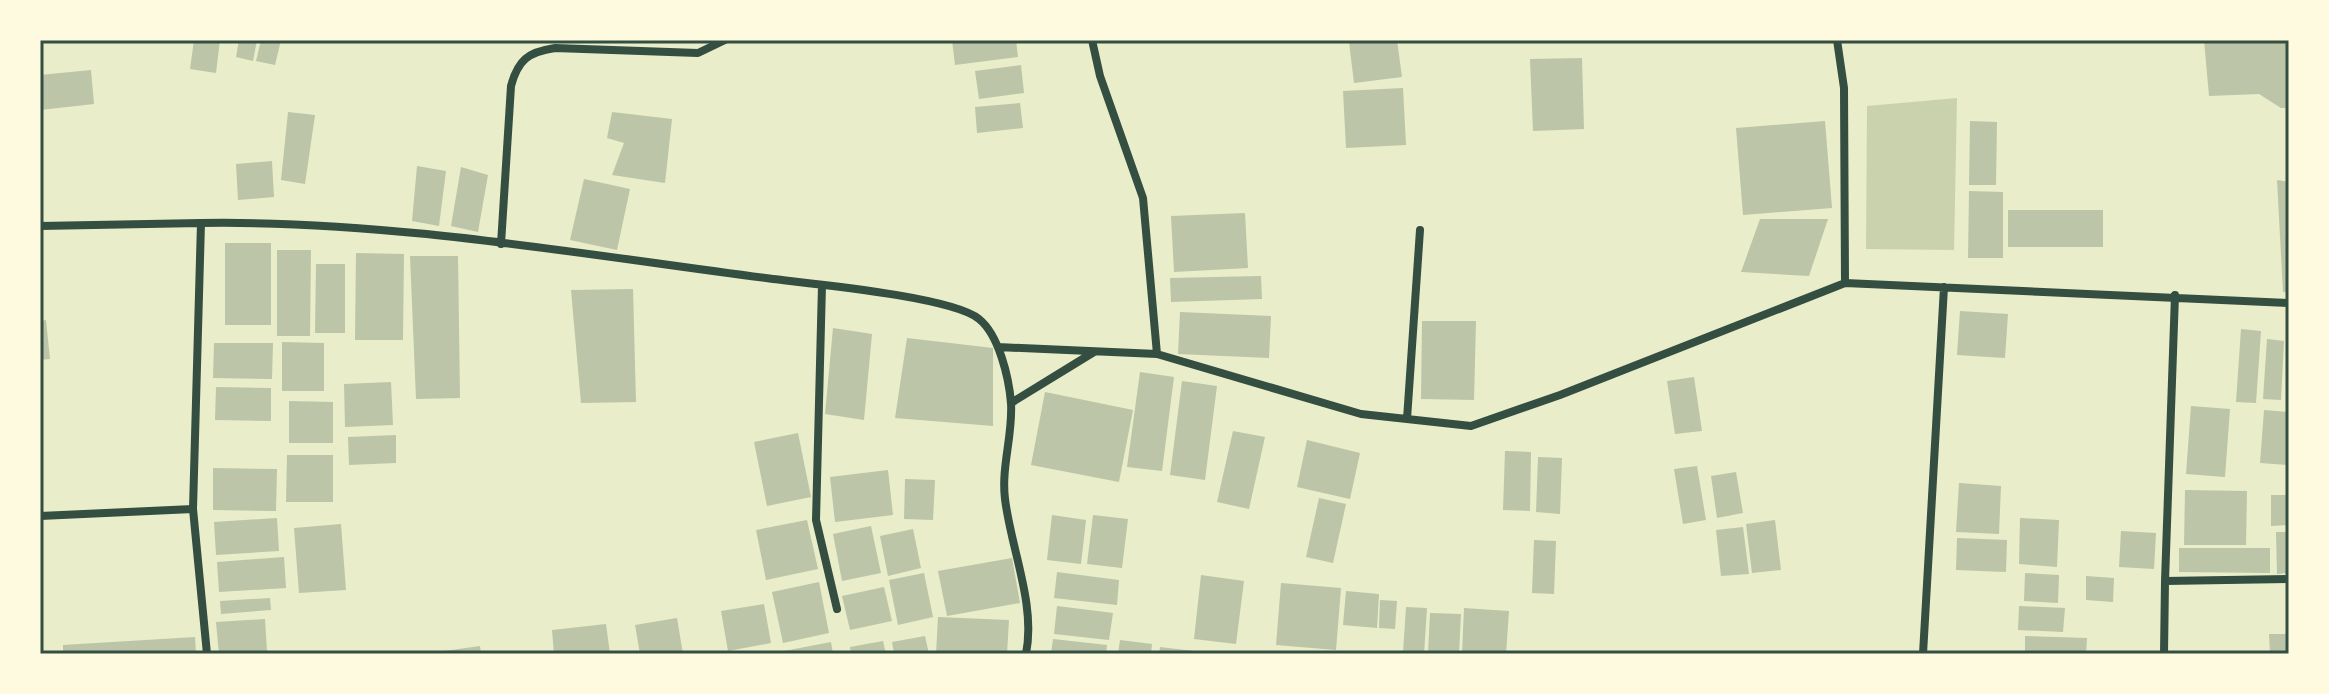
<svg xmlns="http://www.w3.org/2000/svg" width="2329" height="694" font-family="'Sofia Sans Condensed',sans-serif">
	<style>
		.green { fill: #cad2ad }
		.building { fill: #bcc5a7 }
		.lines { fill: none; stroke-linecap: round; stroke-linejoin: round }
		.minor { stroke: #344e41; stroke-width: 8 }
		.neatline { fill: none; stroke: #344e41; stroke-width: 3 }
	</style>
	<rect width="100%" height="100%" fill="#e9edc9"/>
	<!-- green -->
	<path class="green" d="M1957 98 1954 250 1866 249 1867 106Z"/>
	<!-- building -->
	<path class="building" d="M194 40H220L216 73 190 69Z
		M239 40H257L253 61 236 57Z
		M261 40H281L275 65 256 61Z
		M952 40H1016L1018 57 955 65Z
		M1369 40H1397L1402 77 1354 83 1349 42Z
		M2204 40H2289V108H2281L2259 94 2209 96Z
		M1582 58 1584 129 1533 131 1530 59Z
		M1021 65 1024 93 979 99 975 71Z
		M91 70 94 104 40 110V75Z
		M1403 88 1406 145 1346 148 1343 91Z
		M1020 103 1023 128 977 133 975 107Z
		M288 112 315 115 305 184 281 180Z
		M612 112 672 119 665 183 612 175 624 143 607 138Z
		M1825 121 1832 208 1743 215 1736 128Z
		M1970 121 1997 122 1996 185H1969Z
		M272 161 274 197 238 200 236 164Z
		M417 166 446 171 439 226 412 221Z
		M461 167 488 175 478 232 451 226Z
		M584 179 630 189 617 250 570 240Z
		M2277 180 2289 182V293L2283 292Z
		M1969 191 2003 192V258H1968Z
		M2008 210H2103V247H2008Z
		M1245 213 1248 268 1174 272 1171 216Z
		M1760 219H1828L1809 276 1741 272Z
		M225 243H271V325H225Z
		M277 250H311L310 336H277Z
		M356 253 404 254 403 340H355Z
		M410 256H458L460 398 416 399Z
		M316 264H345V333H315Z
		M1261 276 1262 299 1171 302 1170 278Z
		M633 289 636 402 581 403 571 290Z
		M1960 311 2008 314 2005 358 1957 355Z
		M1180 312 1271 316 1269 358 1178 354Z
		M46 320 50 359 40 360V321Z
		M1422 321H1476L1474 400 1421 399Z
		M833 328 872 334 864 420 825 414Z
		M2241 329 2261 331 2256 403 2236 402Z
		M907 338 993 348V426L895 418Z
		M2267 339 2284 341 2281 400 2263 399Z
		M282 342 324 343V391H282Z
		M214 343H273L272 379 213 378Z
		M1140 372 1174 377 1162 471 1127 467Z
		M1694 377 1702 431 1675 434 1667 381Z
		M1182 381 1217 386 1205 480 1170 475Z
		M391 382 393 425 345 427 344 384Z
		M216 387 271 388V421L215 420Z
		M1045 392 1133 410 1119 482 1031 465Z
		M289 401 333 402V443H289Z
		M2191 406 2230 409 2225 477 2186 474Z
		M2264 410 2289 412V465L2260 463Z
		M1233 431 1265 437 1249 509 1217 502Z
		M798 433 811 497 767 506 754 442Z
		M396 435V463L349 465 348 437Z
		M1307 440 1360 453 1350 499 1297 487Z
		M1505 451 1531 452 1530 511 1503 510Z
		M287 455H333V502H286Z
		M1538 457 1562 458 1560 514 1536 512Z
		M1697 466 1706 520 1683 524 1674 469Z
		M213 468 277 469 276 511 213 510Z
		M888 470 893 515 835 522 830 477Z
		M1736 472 1743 513 1717 518 1711 476Z
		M905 479 935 480 933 520 904 519Z
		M1959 483 2001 486 1999 534 1956 532Z
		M2185 490 2247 491 2246 545H2184Z
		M2271 495H2289V525L2271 526Z
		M1319 498 1346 504 1333 563 1306 557Z
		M1052 515 1086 520 1081 564 1047 560Z
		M1093 515 1128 519 1122 568 1087 564Z
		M277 518 279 551 216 555 214 522Z
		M2020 518 2059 520 2057 567 2019 564Z
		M807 520 818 569 766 580 756 530Z
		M1775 520 1781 570 1752 573 1746 524Z
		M341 524 346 590 299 593 294 528Z
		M871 526 881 573 842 581 833 534Z
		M1743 527 1749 574 1721 576 1716 530Z
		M913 529 921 568 888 576 880 536Z
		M2121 531 2156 533 2154 569 2119 567Z
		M2276 532H2289V573L2277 574Z
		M1957 538 2007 540 2006 572 1956 570Z
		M1534 540 1556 541 1554 594 1532 593Z
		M2179 548H2270V573L2179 572Z
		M284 557 286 588 219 592 217 562Z
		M1012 558 1020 603 947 616 938 571Z
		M1057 572 1119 580 1117 605 1054 598Z
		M924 573 933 617 898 625 889 580Z
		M2025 573 2059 575 2058 603 2024 601Z
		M1201 575 1244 581 1236 644 1194 639Z
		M2086 576 2114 578 2113 602 2086 600Z
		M819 582 829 633 783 643 772 592Z
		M1281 583 1341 588 1336 650 1276 645Z
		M884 587 892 621 850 630 842 596Z
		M1346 591 1379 594 1377 628 1343 625Z
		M270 598 271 610 221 614 220 601Z
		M1380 600 1397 601 1395 629 1379 628Z
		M764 604 771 643 728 651 721 611Z
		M1057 606 1113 613 1109 640 1054 634Z
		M2019 606 2065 608 2063 632 2018 630Z
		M1406 607 1427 608 1424 654 1403 653Z
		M1464 608 1509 611 1506 654H1462Z
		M1430 613 1461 614 1459 654H1428Z
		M938 617 1009 620 1007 654H936Z
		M677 618 683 654H640L635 625Z
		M265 619 267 651 219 654 216 622Z
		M606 624 610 654H554L552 630Z
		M2269 634H2289V654H2270Z
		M925 636 929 654H894L892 642Z
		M2025 636 2087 638 2086 654H2025Z
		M195 637 196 654H63V645Z
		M1053 639 1107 645 1106 654H1051Z
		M1120 640 1152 644 1151 654H1118Z
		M883 641 886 654H851L850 647Z
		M831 642 833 654H785L784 651Z
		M480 646 481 654H437V652Z
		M1160 647 1202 652V654H1159Z"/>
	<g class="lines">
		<!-- minor -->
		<path class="minor" d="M1092 40 1100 76 1143 198 1157 354
			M1837 40 1844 88 1845 283
			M40 226 201 223
			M501 244 511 86C518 60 528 52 555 48L698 53 725 40
			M822 285 816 520 837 609
			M2175 295 2165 581 2289 579
			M998 347 1157 354 1361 414 1471 426 1560 395 1845 283 2289 303
			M1011 403 1094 352
			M1407 419 1420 230
			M193 509 207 654
			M40 516 193 509 201 223C392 220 585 255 773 279 814 284 953 297 979 319 999 335 1009 378 1011 403 1013 435 1001 467 1005 499 1011 549 1036 604 1026 654
			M1923 654 1944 287
			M2164 654 2165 581"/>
	</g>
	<!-- border -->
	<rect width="2329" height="694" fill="none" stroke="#fefae0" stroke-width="84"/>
	<rect x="42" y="42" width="2245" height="610" class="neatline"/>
</svg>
